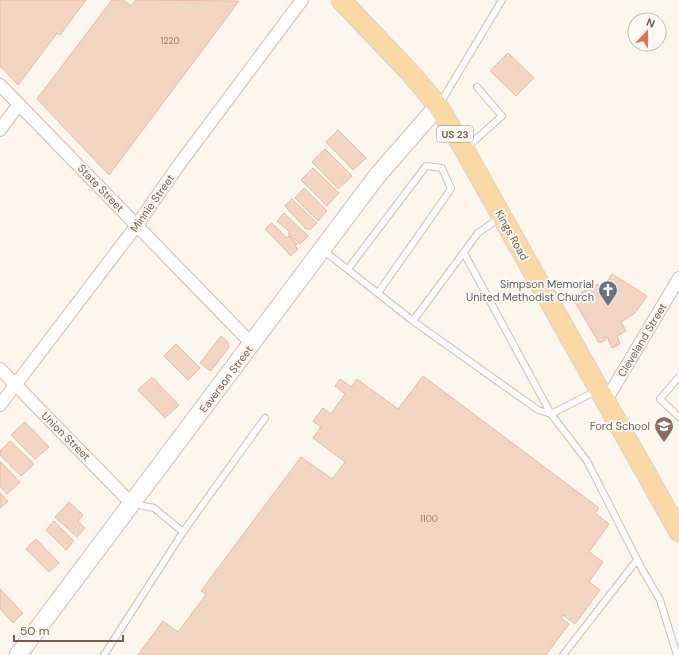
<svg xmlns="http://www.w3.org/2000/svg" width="679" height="655" font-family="'DM Sans',sans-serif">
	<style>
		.building { fill: #f3d5c3; stroke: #e6bba3 }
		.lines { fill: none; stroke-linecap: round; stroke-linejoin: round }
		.lane-casing { stroke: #d1beb0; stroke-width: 8 }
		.street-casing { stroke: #d1beb0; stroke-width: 14 }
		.secondary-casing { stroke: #d6c0b0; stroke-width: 19 }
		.primary-casing { stroke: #dad1cd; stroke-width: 21 }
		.lane { stroke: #fff; stroke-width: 6 }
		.street { stroke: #fff; stroke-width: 12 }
		.secondary { stroke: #fff; stroke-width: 17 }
		.primary { stroke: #fbd9a5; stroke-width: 19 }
		.labels { text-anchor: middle; stroke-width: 4; stroke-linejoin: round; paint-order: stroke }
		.number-label { font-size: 9px; fill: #987a6a }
		.shield { fill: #fffaf3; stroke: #a28b7f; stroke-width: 1 }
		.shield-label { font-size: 10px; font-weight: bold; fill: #7a5c4d }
		.street-label { font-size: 11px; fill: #7a5c4d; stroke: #fffaf3 }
		.worship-label { font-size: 11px; fill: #5b616d; stroke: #fffaf3; text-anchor: end }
		.education-label { font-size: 11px; fill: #785e54; stroke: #fffaf3; text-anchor: end }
	</style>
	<rect width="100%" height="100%" fill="#fdf6ec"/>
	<!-- building -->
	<path class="building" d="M0 0H86L60 35 57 33 18 85 0 66Z
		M112 0H123L131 6 136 0 239 1 109 175 37 99Z
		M508 53 534 78 516 96 490 71Z
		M338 130 366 158 353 170 326 142Z
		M325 149 352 176 338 189 312 162Z
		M313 168 339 193 327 206 301 180Z
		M304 188 327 211 318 221 295 198Z
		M292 199 317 223 310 230 307 228 306 229 285 206Z
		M284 213 308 236 300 244 288 234 290 232 277 221Z
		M272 223 287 238 289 236 297 244 295 245 298 249 291 256 265 229Z
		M612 274 647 296 635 313 621 322 626 331 617 336 620 344 612 348 607 337 604 338 606 340 599 343 572 297 598 284 607 298H613L603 289Z
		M221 336 228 342 229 347 211 371 200 363Z
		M176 344 200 368 188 380 164 356Z
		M423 376 599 508 595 513 609 524 589 552 603 562 589 582 600 590 575 624 563 615 561 618 569 624 546 655H138L163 621 178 632 206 595 201 591 301 457 332 479 345 462 313 438 321 427 313 421 323 408 331 414 345 394 335 386 340 379 351 387 357 379 398 409Z
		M152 377 179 405 165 418 138 390Z
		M25 422 49 447 35 459 11 435Z
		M10 441 34 464 21 476 0 455V451Z
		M0 461 20 482 7 494 0 486Z
		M0 493 8 501 0 508Z
		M69 502 83 515 78 521 85 528 77 537 55 517Z
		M54 521 74 541 66 550 46 530Z
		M36 539 59 563 49 572 26 549Z
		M0 589 23 613 13 623 0 609Z"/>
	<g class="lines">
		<!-- lane casing -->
		<g class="lane-casing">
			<path id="lane" d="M439 105 502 0
				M466 148 502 116 477 87
				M501 217 478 233 413 321 538 410 551 414 598 390
				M323 250 413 321
				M464 253 551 414 587 461 642 569 660 600 677 655
				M348 269 426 166 442 168 451 189 378 293
				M679 377 660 399 679 417
				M134 504 154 508 183 532
				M104 655 183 532 265 418
				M563 655 637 560"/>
		</g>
		<!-- street casing -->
		<g class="street-casing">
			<path id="street" d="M0 85 252 344
				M0 130 19 104
				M0 369 132 504
				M605 402 679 278
				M0 405 137 225 178 166 302 0"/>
		</g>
		<!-- secondary casing -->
		<g class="secondary-casing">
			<path id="secondary" d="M18 655 377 176 438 106"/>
		</g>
		<!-- primary casing -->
		<g class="primary-casing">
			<path id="primary" d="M341 0 414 77 438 106 464 149 679 532"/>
		</g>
		<!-- lane -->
		<use href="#lane" class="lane"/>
		<!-- street -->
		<use href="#street" class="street"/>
		<!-- secondary -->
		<use href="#secondary" class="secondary"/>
		<!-- primary -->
		<use href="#primary" class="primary"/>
	</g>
	<!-- icons -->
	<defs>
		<g id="church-pin" transform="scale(1)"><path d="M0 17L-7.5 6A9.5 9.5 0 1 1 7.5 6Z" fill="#6b7280" stroke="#fffaf3"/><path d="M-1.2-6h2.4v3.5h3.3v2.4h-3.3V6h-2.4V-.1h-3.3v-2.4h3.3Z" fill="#fff"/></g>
		<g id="school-pin" transform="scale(1)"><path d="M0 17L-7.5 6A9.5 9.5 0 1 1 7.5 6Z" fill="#8d6e63" stroke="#fffaf3"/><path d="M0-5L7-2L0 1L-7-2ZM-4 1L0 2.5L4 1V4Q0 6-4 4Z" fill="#fff"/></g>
	</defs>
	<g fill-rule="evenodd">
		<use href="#church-pin" x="608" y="290"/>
		<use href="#school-pin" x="664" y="426"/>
	</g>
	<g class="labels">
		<!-- number labels -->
		<g class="number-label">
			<text x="170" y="44">1220</text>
			<text x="429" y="522">1100</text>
		</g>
		<!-- shield labels -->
		<rect class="shield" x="437" y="126" width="36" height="16" rx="3"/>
		<g class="shield-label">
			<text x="455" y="138">US 23</text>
		</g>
		<!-- street labels -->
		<g class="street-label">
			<text transform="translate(101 188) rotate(46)" y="4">State Street</text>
			<text transform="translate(152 203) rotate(-55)" y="4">Minnie Street</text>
			<text transform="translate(512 235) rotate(61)" y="4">Kings Road</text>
			<text transform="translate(642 340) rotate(-59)" y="4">Cleveland Street</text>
			<text transform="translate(226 379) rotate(-53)" y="4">Eaverson Street</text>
			<text transform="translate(66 436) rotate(45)" y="4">Union Street</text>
		</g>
		<!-- worship labels -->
		<g class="worship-label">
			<text x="594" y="288">Simpson Memorial<tspan x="594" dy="13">United Methodist Church</tspan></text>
		</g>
		<!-- education labels -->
		<g class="education-label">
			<text x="650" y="430">Ford School</text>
		</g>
	</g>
	<!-- north arrow -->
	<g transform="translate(647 32) rotate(22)"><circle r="19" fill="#fffaf3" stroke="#cabbb1"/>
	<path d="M0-3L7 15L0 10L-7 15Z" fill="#e76f51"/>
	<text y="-6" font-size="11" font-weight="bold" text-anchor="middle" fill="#7a5c4d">N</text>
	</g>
	<!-- scale -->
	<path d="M14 635v6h109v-6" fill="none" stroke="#7a5c4d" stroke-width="2"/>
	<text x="20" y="635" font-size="12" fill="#7a5c4d" stroke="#fffaf3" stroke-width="3" paint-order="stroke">50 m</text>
</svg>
